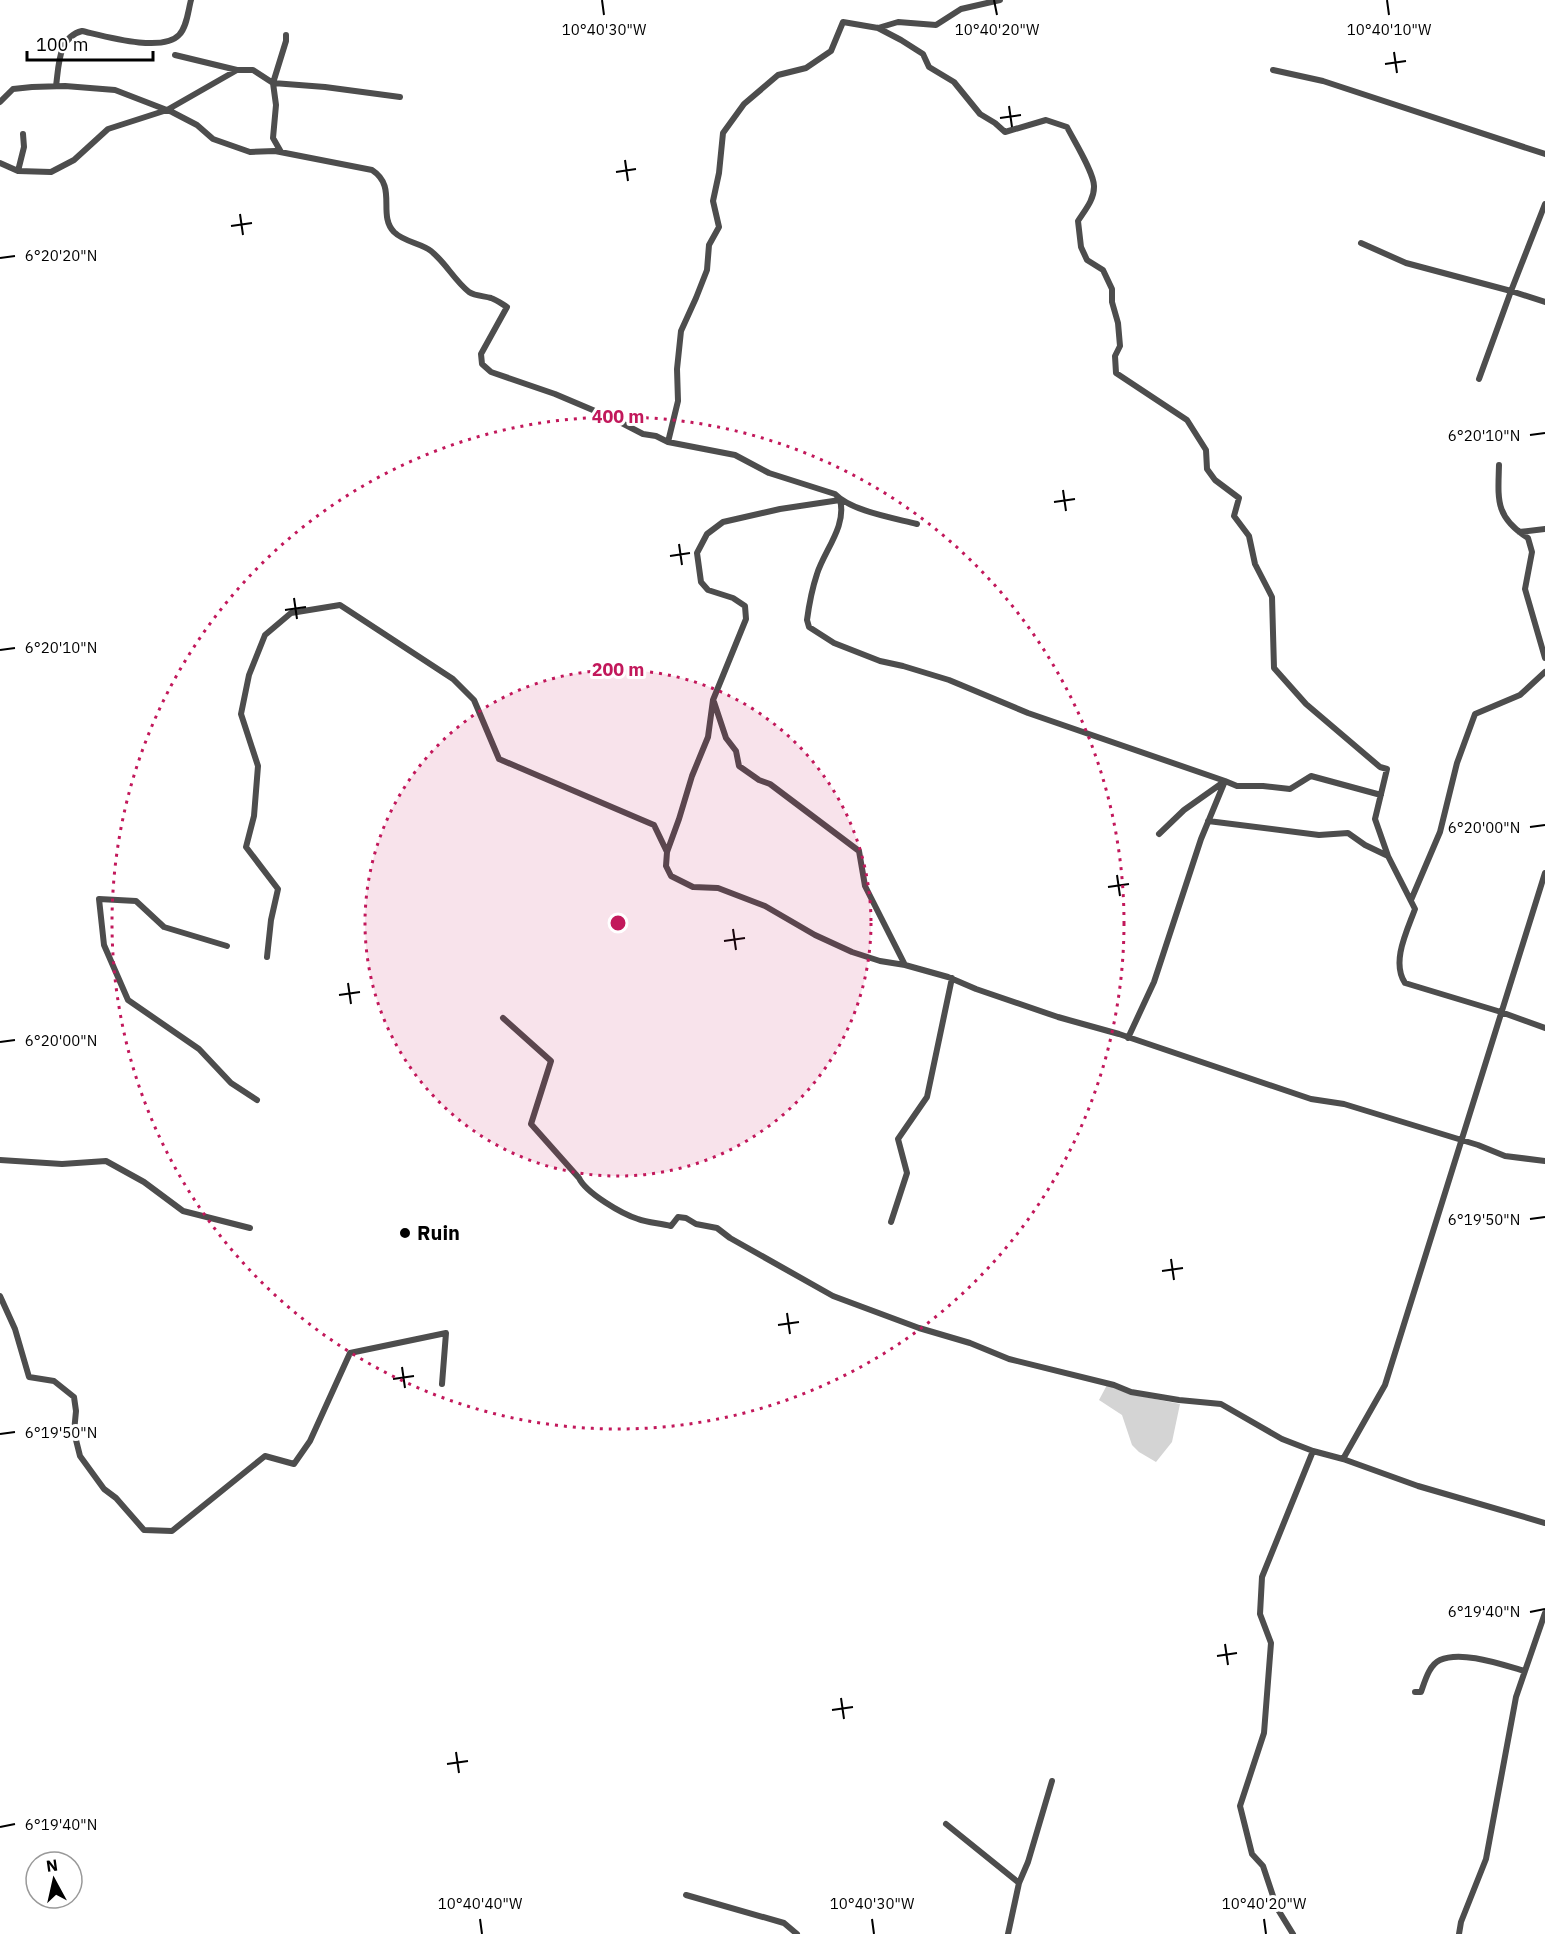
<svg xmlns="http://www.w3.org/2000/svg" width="1545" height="1934" font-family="'IBM Plex Sans',sans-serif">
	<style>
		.green { fill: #d4d4d4 }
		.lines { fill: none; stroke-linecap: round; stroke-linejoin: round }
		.street { stroke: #4d4d4d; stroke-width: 6 }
		.ticks { fill: none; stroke: #000; stroke-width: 2 }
		.ring { fill: none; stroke: #c2185b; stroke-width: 3; stroke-dasharray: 3 6 }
		.poi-dot { fill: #000; stroke: #fff; stroke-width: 2 }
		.labels { text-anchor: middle; stroke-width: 6; stroke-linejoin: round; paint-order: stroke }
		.poi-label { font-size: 20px; font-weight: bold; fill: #000; stroke: #fff; text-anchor: start }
		.ticks-label { font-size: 15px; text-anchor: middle; fill: #000; stroke: #fff; stroke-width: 6; stroke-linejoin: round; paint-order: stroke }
		.centre { fill: #c2185b; stroke: #fff; stroke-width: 3 }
		.ring-label { font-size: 18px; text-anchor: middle; font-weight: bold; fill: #c2185b; stroke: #fff; stroke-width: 6; stroke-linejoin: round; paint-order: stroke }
	</style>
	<rect width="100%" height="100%" fill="#fff"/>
	<!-- green -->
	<path class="green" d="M1107 1385 1130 1394 1180 1404 1172 1442 1156 1462 1139 1452 1132 1445 1122 1415 1099 1400Z"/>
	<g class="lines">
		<!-- street -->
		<path class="street" d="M878 28 901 40 923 54 929 67 954 82 980 114 995 123 1005 132 1046 120 1067 127C1073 139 1095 174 1094 187 1094 200 1085 210 1078 221L1081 247 1087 260 1103 270 1112 289V302L1118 323 1120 346 1115 356 1116 373 1187 420 1206 450 1207 469 1215 480 1239 498 1234 516 1249 536 1255 564 1272 597 1274 668 1306 704 1380 767 1387 769 1375 819 1388 856
			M286 35V41L273 83 325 87 400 97
			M175 55 237 70
			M1273 70 1323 81 1545 154
			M56 86C59 65 58 37 82 31 104 36 162 53 179 35 187 27 188 11 191 0
			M0 102 13 89 32 87 65 86 115 90 172 112 197 125 213 139 250 152 275 151 372 170C398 187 377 214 394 232 404 242 421 243 431 251 446 263 454 280 469 292 475 296 484 296 491 298 497 300 502 304 507 307L481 354 482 364 491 372 555 394 614 419 643 434 656 436 668 442 735 455 769 473 835 494C851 511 894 518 917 524
			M0 163 18 171 51 172 74 160 108 129 167 110 237 70H253L273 83 276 105 273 138 281 152
			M18 171 24 147 23 134
			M1361 243 1406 263 1511 291 1545 302
			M1479 379 1511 291 1545 204
			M668 442 678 401 677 369 681 331 696 298 707 270 709 245 719 227 713 201 719 173 723 133 744 104 778 75 806 68 831 51 843 22 878 28 898 22 936 25 961 9 1000 0
			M1499 465C1498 500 1495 517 1528 538L1532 552 1525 589 1545 658
			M840 500 780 509 723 522 707 534 697 553 701 582 708 590 733 598 745 606 746 619 713 700 708 737 692 776 679 819 667 852 666 866 671 876 693 887 718 888 765 906 815 935 852 952 880 961 905 965 948 977 976 989 1058 1017 1119 1034 1311 1099 1344 1104 1478 1145 1505 1156 1545 1161
			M840 500C847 526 824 551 817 574 812 589 809 605 807 620L809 627 834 643 880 661 903 666 949 680 1028 713 1225 781 1201 839 1154 982 1128 1038
			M1519 532 1545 529
			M714 702 726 738 736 751 739 766 759 780 770 784 859 851 865 886 905 965
			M1208 821 1319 835 1348 833 1365 845 1388 856 1415 909C1407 931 1391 962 1405 983L1501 1012 1545 1028
			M1159 834 1184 810 1225 781 1237 786H1263L1290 789 1311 776 1381 795
			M1411 900 1440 832 1457 763 1475 714 1520 695 1545 672
			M227 946 164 927 136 901 99 899 104 945 128 1000 199 1049 231 1083 257 1100
			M267 957 271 920 278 889 246 847 254 816 258 766 241 714 249 675 265 635 291 613 340 605 453 679 474 700 499 759 654 825 667 852
			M503 1018 551 1061 531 1124 579 1178C586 1193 622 1214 638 1219 648 1223 660 1223 671 1226L678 1217 686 1218 696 1224 717 1228 730 1238 833 1296 919 1328 970 1343 1009 1359 1114 1385 1131 1392 1179 1400 1221 1404 1282 1439 1313 1451 1343 1459 1418 1486 1545 1523
			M0 1160 62 1164 106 1161 144 1182 183 1211 250 1228
			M891 1222 907 1173 898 1139 927 1097 952 978
			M0 1296 15 1329 29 1377 54 1381 74 1397 76 1411 74 1432 80 1456 104 1489 116 1498 144 1530 172 1531 265 1456 294 1464 310 1441 350 1353 446 1333 442 1384
			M1343 1459 1385 1385 1545 873
			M1415 1692H1421C1425 1681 1429 1665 1440 1660 1462 1650 1503 1665 1525 1671
			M946 1824 1019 1883 1008 1934
			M1019 1883 1028 1862 1052 1781
			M686 1895 784 1923 797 1934
			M1293 1934 1277 1908 1263 1866 1252 1854 1240 1806 1264 1733 1271 1643 1260 1614 1262 1577 1313 1451
			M1459 1934 1461 1922 1486 1859 1516 1697 1545 1613"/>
	</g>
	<!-- ticks -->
	<path class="ticks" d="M602 0 604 15M994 0 997 15M1387 0 1389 15M1394 52 1397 73M1385 64 1406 61M1009 106 1012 127M1000 118 1021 115M625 160 628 181M616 172 636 169M240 214 243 235M231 226 252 223M0 258 15 256M1530 435 1545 433M1063 490 1066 511M1054 502 1075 499M679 544 682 565M670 556 690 553M294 598 297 619M285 610 306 607M0 650 15 648M1530 827 1545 825M1117 875 1120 896M1108 887 1129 884M733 929 736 950M724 941 745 938M348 983 351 1004M339 995 360 992M0 1042 15 1040M1530 1219 1545 1217M1171 1259 1174 1280M1162 1271 1183 1268M787 1313 790 1334M778 1325 799 1322M402 1367 405 1388M393 1379 414 1376M0 1434 15 1432M1530 1612 1545 1609M1225 1644 1228 1665M1217 1656 1237 1653M841 1698 844 1719M832 1710 853 1707M456 1752 459 1773M447 1764 468 1761M0 1827 15 1824M480 1919 482 1934M872 1919 874 1934M1264 1919 1266 1934"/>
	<!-- distance rings -->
	<circle cx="618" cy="923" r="253" fill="#c2185b" fill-opacity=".12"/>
	<g class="ring">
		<circle cx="618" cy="923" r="253"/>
		<circle cx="618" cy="923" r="506"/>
	</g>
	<!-- markers -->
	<circle class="poi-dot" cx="405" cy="1233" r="6"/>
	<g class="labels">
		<!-- poi labels -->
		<g class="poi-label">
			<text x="417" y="1240">Ruin</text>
		</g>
	</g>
	<g class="ticks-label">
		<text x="604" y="35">10°40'30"W</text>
		<text x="997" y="35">10°40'20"W</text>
		<text x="1389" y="35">10°40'10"W</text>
		<text x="61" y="261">6°20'20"N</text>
		<text x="1484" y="441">6°20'10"N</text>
		<text x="61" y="653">6°20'10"N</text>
		<text x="1484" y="833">6°20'00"N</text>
		<text x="61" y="1046">6°20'00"N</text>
		<text x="1484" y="1225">6°19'50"N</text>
		<text x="61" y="1438">6°19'50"N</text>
		<text x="1484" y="1617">6°19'40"N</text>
		<text x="61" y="1830">6°19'40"N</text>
		<text x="480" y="1909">10°40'40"W</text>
		<text x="872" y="1909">10°40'30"W</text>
		<text x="1264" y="1909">10°40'20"W</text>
	</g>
	<circle cx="618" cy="923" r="9" class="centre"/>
	<g class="ring-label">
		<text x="618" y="423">400 m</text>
		<text x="618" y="676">200 m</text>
	</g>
	<!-- north arrow -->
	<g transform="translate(54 1880) rotate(352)"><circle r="28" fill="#ffffff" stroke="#999999" stroke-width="1.5"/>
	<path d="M0-4.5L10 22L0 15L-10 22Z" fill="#000000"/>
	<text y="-9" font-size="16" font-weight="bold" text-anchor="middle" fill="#000000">N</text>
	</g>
	<!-- scale -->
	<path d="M27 51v9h126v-9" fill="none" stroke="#000000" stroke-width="3"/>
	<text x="36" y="51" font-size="18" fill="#000000" stroke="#ffffff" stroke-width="4.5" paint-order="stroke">100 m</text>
</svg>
